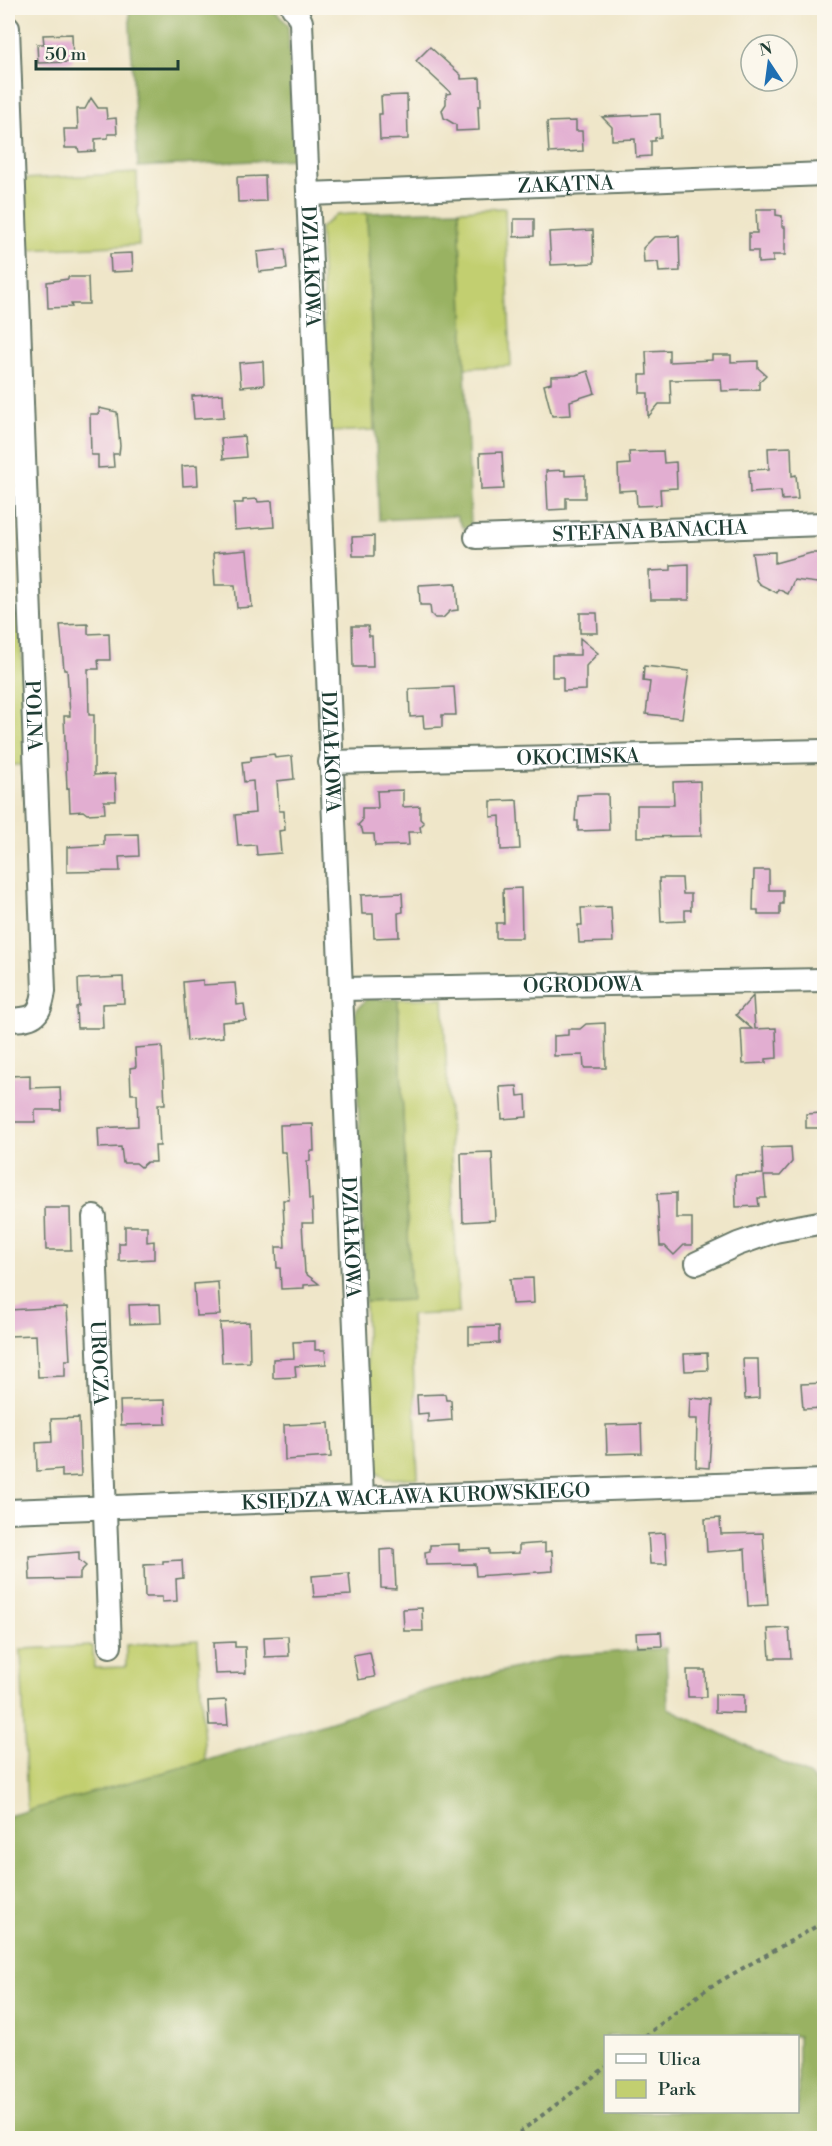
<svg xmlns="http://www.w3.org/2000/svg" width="832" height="2146" font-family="'Libre Bodoni',serif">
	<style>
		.green { fill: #c2cf70; stroke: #708652; stroke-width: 1.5 }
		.forest { fill: #99b262; stroke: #5c784b; stroke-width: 1.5; fill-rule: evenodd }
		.building { fill: #e2aed1 }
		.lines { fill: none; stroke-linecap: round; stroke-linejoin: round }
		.street-casing { stroke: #687868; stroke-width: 26 }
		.path { stroke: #687868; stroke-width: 4; stroke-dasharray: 4.5 4.5; stroke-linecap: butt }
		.street { stroke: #fff; stroke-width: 22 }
		.labels { text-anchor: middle; stroke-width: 5; stroke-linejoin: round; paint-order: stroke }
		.street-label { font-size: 20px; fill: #1f3d34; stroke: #fbf7ec }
	</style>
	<rect width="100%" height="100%" fill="#fbf7ec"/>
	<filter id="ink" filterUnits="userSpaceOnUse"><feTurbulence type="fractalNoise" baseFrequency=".0167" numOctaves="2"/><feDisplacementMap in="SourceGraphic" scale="12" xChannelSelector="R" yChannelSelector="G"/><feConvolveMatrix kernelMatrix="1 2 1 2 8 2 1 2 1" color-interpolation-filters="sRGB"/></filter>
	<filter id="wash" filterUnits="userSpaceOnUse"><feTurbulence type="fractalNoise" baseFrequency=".008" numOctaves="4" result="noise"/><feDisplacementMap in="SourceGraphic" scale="24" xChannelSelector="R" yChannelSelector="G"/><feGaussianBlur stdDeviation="1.35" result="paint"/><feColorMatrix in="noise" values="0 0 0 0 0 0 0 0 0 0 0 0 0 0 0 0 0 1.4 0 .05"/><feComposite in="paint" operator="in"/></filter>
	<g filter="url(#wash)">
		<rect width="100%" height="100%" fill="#efe6c9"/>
		<!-- green -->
		<path class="green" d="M137 173 139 245 26 250 23 179Z
			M505 208 511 366 465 368 459 210Z
			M367 213 374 430 329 432 320 228 336 215Z
			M8 615H20L26 765H8Z
			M443 998 459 1313 411 1315 418 1478 386 1479 370 1465 365 1302 411 1300 398 999Z
			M198 1640 205 1761 27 1811 21 1649 93 1646 94 1668 126 1667V1645Z"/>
		<!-- forest -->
		<path class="forest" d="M129 8 275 12 288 24 294 159 138 167Z
			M459 210 471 527 463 528 456 516 379 520 367 213Z
			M366 999H398L411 1300 365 1302 355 1012Z
			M666 1648 668 1708 810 1776 824 1794V2138H8V1816L205 1761 429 1690 563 1656ZM798 2036V2112H606V2036Z"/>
		<g id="blocks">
			<!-- building -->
			<path class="building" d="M72 34 73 62 38 63 37 44H44L43 35Z
				M430 47 461 75V79L480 78 481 106H478L479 130 456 131V125L444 118 442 110 446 104V94L451 93 416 61Z
				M407 95 408 139 380 140 379 114H382L381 96Z
				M91 98 98 108H106L107 119 116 118 117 134H108V138L95 139V151L79 152 78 148H65L64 129H78L77 109H85Z
				M660 114 661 137 655 138V141H651V156L636 157 635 139 612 140V127L602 117Z
				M576 121V131H582L583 151 549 153 547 122Z
				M265 176 266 201 238 202 237 177Z
				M756 209H776V215L782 216V227H785V255H773V262L758 263V251H749V233H757Z
				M514 219H534V236L514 237Z
				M593 230 594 263 551 265 549 232Z
				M679 236 680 271 659 272 658 262 644 263 643 248 654 237Z
				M285 249 287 269 259 272 257 252Z
				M132 253 133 271 111 272 110 254Z
				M68 277H88L89 304H71L72 307 48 308 47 282 68 279Z
				M669 350V362L712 360V355H731V362L758 361V368L766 375 759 382V389L751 390 722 391 721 379 670 380 671 404H659L648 417V393H640V375H647L646 351Z
				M263 361 264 385 241 387 239 363Z
				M588 371 595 393 570 401 571 415 552 416 544 385 551 383V376L576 375Z
				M223 394 224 417 194 419 192 396Z
				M99 408 117 412 120 446 119 454H113L114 467 98 468V455H91L90 414H99Z
				M244 436 246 457 223 459 221 438Z
				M791 447 792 476 796 475 798 499 782 500 781 491 750 493 749 470 769 469 768 448Z
				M663 451 664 463 676 462 677 488 660 489 661 505 637 506 636 490 619 491 618 465 630 464 629 452Z
				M502 452 504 489 481 490 480 453Z
				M197 465 198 485 183 486 182 466Z
				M565 470V476L585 475V498H566V509L548 510 546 471Z
				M257 499 258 502 272 501 274 527 235 530 234 503H243V500Z
				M374 536V556H353L352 537Z
				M247 550 252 607 237 608 235 585H215L213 553Z
				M775 552V563L811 553H825V584L794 580 788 594 778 589 777 593 759 584 756 580 752 553Z
				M689 564V600H650L649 571 671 570V565Z
				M456 583 458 610 450 611 443 618H435L431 614 430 605H420L419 585Z
				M580 613H597L598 633H580Z
				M88 624V634L109 633 110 660H98L99 669H88L89 715H94V775L115 774 116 801H104L105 813 87 814 83 811 70 812 69 788 67 789 64 716H70L67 670H64L60 625Z
				M352 626H368L369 636H372L373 667H353Z
				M580 638 598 653 586 666V690L563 691V677H552V655H580Z
				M644 666 689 671 682 718 646 714 650 682 643 681Z
				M454 687 456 715H442V727L424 728 423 716 410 717 409 689Z
				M274 754 275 758 292 756 294 779 277 781 279 811H284L285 830 279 831 281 853 257 855 256 845 238 846 235 815 255 813 253 781 244 782 242 762 251 761V757Z
				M700 781 701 836 637 837V805H674L673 782Z
				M403 790V807L420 806V819L424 823 420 827 421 832H408L409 845 375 846 374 834H363L362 829 358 825 362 821V808H378L377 791Z
				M597 794H608L609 830 578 831V821H575L577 795Z
				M517 800 520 849 501 850 500 816 491 817V801Z
				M138 834 139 856 119 857 120 871 67 872V847L104 845V835Z
				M754 870H769V890H783V904H780V915H758V910H753Z
				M659 878H682L683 894H691V910H685V921L661 922Z
				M521 888 522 938H496V923H504L503 889Z
				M402 893 403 912 398 913 399 937 374 938 373 914H362L361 895Z
				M611 907 613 942 579 943 578 925H582L581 908Z
				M123 977 124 1003 102 1004 103 1028H77L76 1007 79 1006 78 979Z
				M203 980V985L235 983 237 1005 244 1004 246 1020 222 1022 223 1037 187 1041 183 982Z
				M753 996 755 1029 776 1028 777 1058 766 1059V1063L743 1064 741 1029H752L736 1015Z
				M605 1023 606 1068H584L583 1055 554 1056V1036L568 1035V1029H580L586 1024Z
				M162 1046 165 1104H158L160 1146H155L156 1162H147L141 1167 136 1163H123L121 1147 99 1148 98 1128 138 1126 137 1094H131L130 1068 136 1067 135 1048Z
				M30 1075V1088L60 1087 61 1110H35V1122H11L10 1076Z
				M517 1086 518 1096 526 1095 527 1117 502 1119 500 1087Z
				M822 1113V1128H806V1114Z
				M313 1124 314 1151H310V1161H307L309 1199H312L313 1223H302L305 1273 319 1284 304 1285V1288L281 1289 280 1268H277L276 1247H285L283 1200H289L286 1152H281L280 1125Z
				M791 1147 792 1162 780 1176H764L766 1198H758L759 1206 736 1207 735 1175 763 1174 762 1148Z
				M492 1152 495 1220 463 1222 461 1153Z
				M676 1193V1218H692V1245H684L674 1255 665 1246H660L657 1194Z
				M45 1208H70L71 1250H46Z
				M125 1226H147V1242L154 1241V1259L119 1261V1243H125Z
				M533 1278 534 1303 512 1304 510 1279Z
				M218 1282 220 1315 196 1316 194 1284Z
				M160 1304 161 1323 130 1324 129 1305Z
				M67 1307 70 1360H65V1376L38 1377 36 1335 8 1336V1310Z
				M249 1322 250 1362 222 1363 220 1323Z
				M499 1326V1343L469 1344V1327Z
				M315 1341V1350H325L326 1364 295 1366 296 1377 273 1378V1359L294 1358 293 1342Z
				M707 1353 708 1370 685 1371 684 1354Z
				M743 1359H758L759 1398 745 1399Z
				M825 1383V1408L803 1409 801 1384Z
				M445 1394 446 1400H451L452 1420 428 1422V1413L418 1414 417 1395Z
				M690 1398 713 1400 709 1468 696 1467 697 1419H689Z
				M165 1400 166 1424 121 1425 120 1401Z
				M79 1418 81 1476 62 1477V1469L37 1471 36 1443 52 1442 51 1419Z
				M329 1423 331 1457 285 1460 284 1425Z
				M641 1424 642 1453 607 1454 606 1425Z
				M720 1518 721 1534 763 1533 768 1605 748 1606 745 1549 707 1552 705 1519Z
				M665 1533 667 1564H650L648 1534Z
				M545 1543V1552L552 1551 553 1571 476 1576 475 1564 426 1565 425 1552 430 1551V1545L459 1544V1550L489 1549V1554L519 1553V1545Z
				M394 1549 396 1589 381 1588 380 1550Z
				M79 1552V1560L86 1566 80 1572V1579L30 1580 29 1556Z
				M182 1560 183 1578 176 1579 177 1601 162 1602V1597H145L144 1565 163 1564V1561Z
				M349 1573 351 1595 314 1597 312 1576Z
				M422 1608 423 1631H404L403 1609Z
				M789 1628 791 1658H770L768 1629Z
				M661 1632 662 1646 637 1647 636 1633Z
				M288 1636 289 1656 265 1657 264 1637Z
				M235 1642V1647H245L246 1673 215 1674 213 1643Z
				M370 1652 375 1677 358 1680 353 1655Z
				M687 1670H705L706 1697H688Z
				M715 1694 744 1695V1713L715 1712Z
				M226 1700 228 1725H209L208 1701Z"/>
		</g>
	</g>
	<g filter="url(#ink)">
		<use href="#blocks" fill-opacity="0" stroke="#687868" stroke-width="1.5"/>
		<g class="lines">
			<!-- street casing -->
			<g class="street-casing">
				<g id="street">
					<path id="s1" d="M293 8 296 10 301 22 362 1498"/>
					<path id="s2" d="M8 28 44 991C40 1018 33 1019 8 1020"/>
					<path id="s3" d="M308 194 824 174"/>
					<path id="s4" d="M476 537 824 524"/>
					<path id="s5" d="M330 762 824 751"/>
					<path id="s6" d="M341 989 824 980"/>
					<path id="s7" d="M94 1217 110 1646"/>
					<path d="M697 1263 738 1244 775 1231 824 1222"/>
					<path id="s8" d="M8 1511 824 1481"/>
				</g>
			</g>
			<!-- path -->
			<path class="path" d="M645 2036 708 1988 824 1922
				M512 2138 606 2067"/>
			<!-- street -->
			<use href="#street" class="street"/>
		</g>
	</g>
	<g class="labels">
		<!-- street labels -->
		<g class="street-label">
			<text dy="7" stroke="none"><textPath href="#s3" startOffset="258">ZAKĄTNA</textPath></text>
			<text dy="7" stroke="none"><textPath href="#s1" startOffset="261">DZIAŁKOWA</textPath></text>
			<text dy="7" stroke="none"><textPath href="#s4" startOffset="174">STEFANA BANACHA</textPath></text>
			<text dy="7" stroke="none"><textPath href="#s2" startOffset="688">POLNA</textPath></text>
			<text dy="7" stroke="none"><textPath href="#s1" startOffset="747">DZIAŁKOWA</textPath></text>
			<text dy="7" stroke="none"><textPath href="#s5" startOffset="248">OKOCIMSKA</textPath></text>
			<text dy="7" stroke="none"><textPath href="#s6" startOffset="242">OGRODOWA</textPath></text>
			<text dy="7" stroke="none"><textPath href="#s1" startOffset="1233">DZIAŁKOWA</textPath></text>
			<text dy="7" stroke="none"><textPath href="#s7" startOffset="146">UROCZA</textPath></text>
			<text dy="7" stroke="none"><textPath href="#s8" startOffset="408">KSIĘDZA WACŁAWA KUROWSKIEGO</textPath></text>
		</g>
	</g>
	<!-- margin -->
	<rect width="832" height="2146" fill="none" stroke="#fbf7ec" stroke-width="30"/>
	<!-- legend -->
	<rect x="604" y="2035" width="195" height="78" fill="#fbf7ec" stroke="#a3ada2" stroke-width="1.5"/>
	<rect x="616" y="2054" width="30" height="9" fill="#ffffff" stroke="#a3ada2" stroke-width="1.5"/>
	<text x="658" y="2065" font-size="18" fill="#1f3d34">Ulica</text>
	<rect x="616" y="2080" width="30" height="18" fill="#c2cf70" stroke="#a3ada2" stroke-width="1.5"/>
	<text x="658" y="2095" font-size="18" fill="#1f3d34">Park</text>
	<!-- north arrow -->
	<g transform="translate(769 63) rotate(347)"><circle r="28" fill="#fbf7ec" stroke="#a3ada2" stroke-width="1.5"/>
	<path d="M0-4.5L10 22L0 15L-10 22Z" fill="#1f6fb2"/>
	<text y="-9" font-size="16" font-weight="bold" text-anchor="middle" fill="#1f3d34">N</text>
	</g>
	<!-- scale -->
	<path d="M36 60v9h142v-9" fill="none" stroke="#1f3d34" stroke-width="3"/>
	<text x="45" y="60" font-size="18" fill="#1f3d34" stroke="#fbf7ec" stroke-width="4.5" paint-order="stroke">50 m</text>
</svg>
